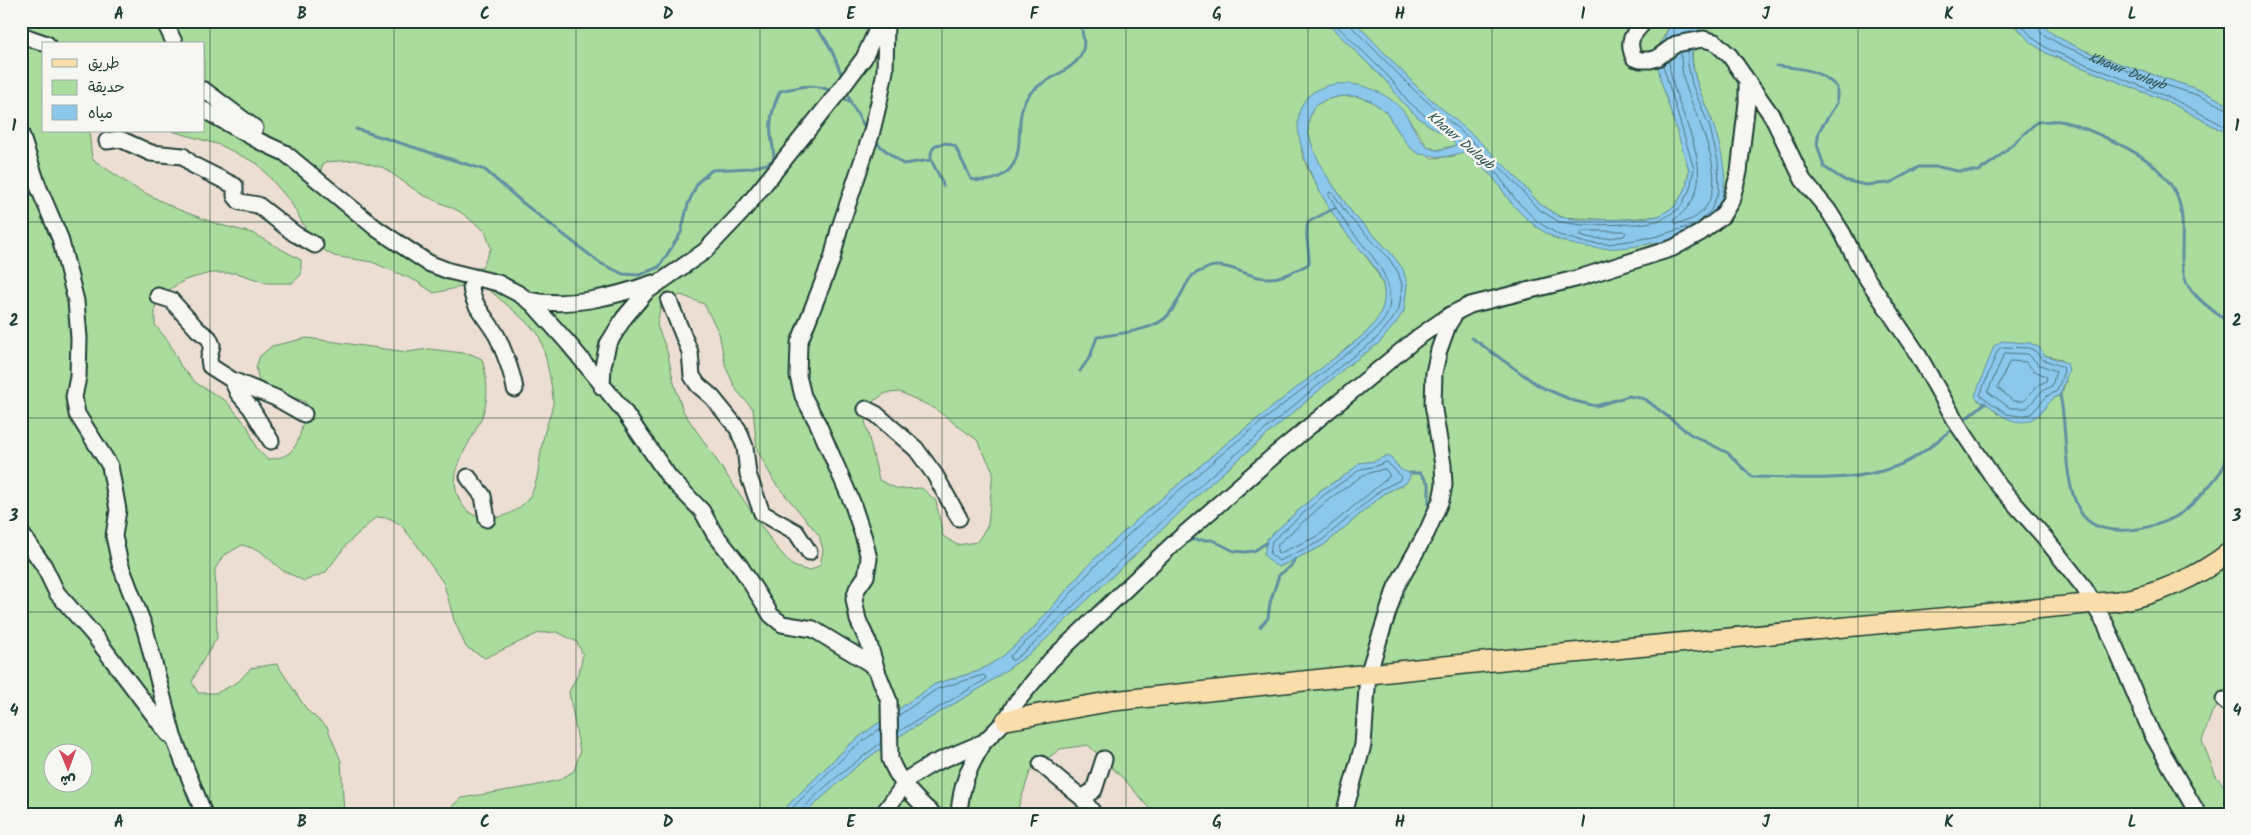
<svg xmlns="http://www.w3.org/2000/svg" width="2251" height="835" font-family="Kalam,'Playpen Sans Arabic',sans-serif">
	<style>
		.green { fill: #aadc9d; stroke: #648c68; fill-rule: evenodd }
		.water { fill: #8cc8ec; stroke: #6090a2 }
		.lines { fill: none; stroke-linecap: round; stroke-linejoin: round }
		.shore { stroke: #4b757e; stroke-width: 1 }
		.stream { stroke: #6090a2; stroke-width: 3 }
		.minor-casing { stroke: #1f3d34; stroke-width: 19 }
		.major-casing { stroke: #1f3d34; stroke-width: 22 }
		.minor { stroke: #f6f6f2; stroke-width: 15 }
		.major { stroke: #f9deab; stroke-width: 19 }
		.grid { fill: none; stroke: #1f3d34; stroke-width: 1; stroke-opacity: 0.55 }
		.labels { text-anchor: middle; stroke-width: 5; stroke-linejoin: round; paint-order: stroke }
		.water-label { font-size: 14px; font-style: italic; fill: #355959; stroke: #f6f6f2 }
		.neatline { fill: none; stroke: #1f3d34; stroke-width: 2 }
		.grid-label { font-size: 16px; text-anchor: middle; font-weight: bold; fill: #1f3d34 }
	</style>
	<rect width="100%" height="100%" fill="#ecded2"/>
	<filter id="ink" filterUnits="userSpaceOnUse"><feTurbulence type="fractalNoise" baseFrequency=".02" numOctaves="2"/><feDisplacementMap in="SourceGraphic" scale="10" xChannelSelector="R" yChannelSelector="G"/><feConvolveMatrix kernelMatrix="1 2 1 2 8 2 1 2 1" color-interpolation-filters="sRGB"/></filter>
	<g filter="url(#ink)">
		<!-- green -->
		<path class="green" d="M21 21H1325L1386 81 1404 104 1421 120 1448 137 1457 145 1436 150 1427 146 1403 111 1391 100 1376 91 1305 100C1304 113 1300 141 1302 153 1306 171 1331 211 1342 227 1358 251 1391 275 1384 308 1382 318 1372 326 1366 333L1227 443 1140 517 1091 562 1032 630 1002 657 979 671 935 684 874 726 849 745 779 814H448V810L461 798 534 786 559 780 574 771 580 752 569 692 579 672 583 655 577 642 557 632 539 633 485 658 466 647 454 620 444 584 417 545 401 525 389 518 376 517 347 544 325 573 304 581 282 570 259 550 242 545 223 556 215 569 217 638 199 667 192 682 198 693H217L238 682 251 668 277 664 307 710 327 727 341 761 344 814H21ZM44 44H204V131H172L220 145 258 164 290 201 315 245 334 256 372 262 416 281 434 293C450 290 471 282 487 289 492 291 535 329 538 334 544 344 554 393 553 404 550 418 544 431 542 444 539 461 539 481 530 496 514 520 473 530 459 499 444 467 478 437 485 407 489 391 486 374 482 359L471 354 429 349 407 352 307 338 272 346 260 356 256 367 259 382 278 392 306 402C301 429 302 460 267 459L257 449 248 427 226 401 196 383 180 365 169 342 155 325V308L158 296 185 280 210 273H237L267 283H292L301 275V260L252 233 217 224 177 209 135 188 92 159 89 131H44ZM356 160 384 168 421 194 459 211 485 231 491 248 482 268H460L445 262 396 231 322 179 321 169 324 162ZM681 295 704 304 719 333 726 368 737 391 753 409 757 450 775 483 819 535 823 550 820 565 809 571 793 566 775 546 683 411 674 383 667 351 657 325 661 304ZM900 392 934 408 977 440 993 471 988 525 977 542 957 545 943 536 936 501 922 488 898 489 879 480 865 421 867 405 886 393ZM52 752H82V782H52Z
			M1354 21H1672L1657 49 1658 65 1689 170 1686 188 1675 206 1659 216 1614 220 1560 217 1540 204 1511 172 1418 88Z
			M1706 21H2012L2014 26 2046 53 2171 103 2230 135V695L2212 712 2202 741 2216 776 2230 793V814H1154L1125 780 1088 745 1060 749 1030 772 1016 814H804L858 765 896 738 979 689 1032 652 1212 482 1346 367 1379 343 1404 311 1407 284 1391 253 1353 214 1324 172 1314 151 1308 132 1309 119 1314 106 1325 100 1341 96H1356L1371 101 1385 111 1409 147 1432 158 1455 156 1465 152 1494 178 1512 204 1535 226 1557 240 1700 228C1704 198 1713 159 1714 129 1714 122 1709 114 1706 107 1695 80 1682 45 1706 21ZM2018 343C2031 343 2037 344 2044 355L2061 359 2066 381 2061 395 2050 399 2041 411 1998 414 1989 405 1977 400 1994 346ZM1393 460 1401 470 1406 483 1385 493 1324 545 1279 567 1267 539 1321 490 1349 473 1359 463Z
			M2039 21H2230V106C2220 100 2209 94 2199 90 2163 76 2058 50 2039 21Z"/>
		<!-- water -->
		<path class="water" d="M1325 21H1354L1418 88 1474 136 1511 172 1540 204 1560 217 1583 220 1639 219 1659 216 1675 206 1686 188 1689 170 1661 81C1653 46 1660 50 1672 21H1706C1675 52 1703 94 1714 127 1736 193 1726 229 1654 243 1596 254 1554 251 1513 205 1506 197 1502 188 1495 180 1487 169 1475 161 1465 152L1444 157 1419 154 1409 147 1385 111 1371 101 1356 96H1341L1325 100 1314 106 1309 119 1308 132 1314 151 1324 172 1353 214 1391 253 1403 269 1407 284 1406 294 1404 311 1396 323 1379 343 1346 367 1212 482 1032 652 979 689 896 738 858 765 804 814H779L849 745 874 726 935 684 979 671 1002 657 1032 630 1091 562 1140 517 1227 443 1366 333C1378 319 1386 309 1384 289 1380 265 1355 247 1342 227 1322 199 1272 117 1315 91 1344 74 1384 88 1404 112 1412 123 1417 139 1428 147 1437 153 1447 149 1456 145L1448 137 1421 120 1404 104 1386 81Z
			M2012 21H2039C2058 50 2163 76 2199 90 2209 94 2220 100 2230 106V135L2171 103 2046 53 2030 42Z
			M2002 341 2030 343 2039 347 2044 355 2067 363 2069 370 2060 395C2046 401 2046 411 2034 418 2019 428 2002 417 1991 407 1986 403 1979 402 1975 396L1994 346Z
			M1388 455 1401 470 1410 473V477L1406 483 1385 493 1324 545 1279 567 1273 564 1264 555 1267 539 1321 490 1349 473 1359 463 1375 461Z"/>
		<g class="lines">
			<!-- shore -->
			<g class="shore">
				<path d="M1332 21 1390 78 1408 101 1424 115 1452 133 1462 146 1468 148 1498 175 1516 200 1538 222 1559 235 1586 243 1608 244 1654 237 1697 224 1711 210 1719 191 1718 161 1710 128 1692 84 1688 64V51"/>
				<path d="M1350 21 1352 27 1415 91 1471 140 1508 175 1537 208 1559 222 1583 225 1640 224 1661 220 1680 208 1690 189 1694 169 1663 65"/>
				<path d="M2018 21 2033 38 2048 49 2173 99 2230 129"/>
				<path id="s1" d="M2035 21 2041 33 2063 46 2156 82 2197 95 2230 110"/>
				<path d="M1669 60C1671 112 1731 179 1674 220L1676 224C1682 222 1689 221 1694 218 1738 190 1696 121 1686 86 1682 75 1681 63 1681 52"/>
				<path d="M1330 192 1333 193 1349 217 1387 256 1398 272 1402 285 1401 294 1399 309 1392 320 1375 340 1343 364 1208 478 1029 648 1014 660H1011L1010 656 1036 633 1095 566 1143 521 1230 447 1369 336C1377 328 1387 320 1389 308 1395 273 1365 250 1347 225 1340 216 1335 205 1329 195Z"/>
				<path d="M1583 231H1624L1626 233 1624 236C1611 238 1594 241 1581 235Z"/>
				<path d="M2003 347 2029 348 2035 351 2042 359 2063 367 2064 371 2057 391 2047 396 2031 414 2019 416 2007 414 1980 395 1998 350Z"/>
				<path d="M2005 353 2028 354 2038 364 2056 371 2052 386 2042 391 2027 408H2010L1988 392Z"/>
				<path d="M2010 361 2026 362 2033 370 2047 377 2046 381 2037 386 2024 401H2013L1998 388Z"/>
				<path d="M1387 462 1401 476 1400 480 1382 489 1321 541 1279 561 1270 554 1272 541 1324 495 1361 469 1376 466Z"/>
				<path d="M1385 469 1389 474V477L1318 536 1280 553 1277 552 1278 544 1328 500 1363 475Z"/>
				<path d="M898 716 937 689 983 675 986 677 985 680 976 685 898 732"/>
				<path d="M786 814 852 749 881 728"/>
				<path d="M801 814C803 801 867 753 881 743"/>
			</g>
			<!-- stream -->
			<path class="stream" d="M807 21C829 37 834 55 843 79
				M1776 66C1801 68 1818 69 1837 87V103L1819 131 1817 144 1824 167 1844 180 1865 185 1890 183 1919 167H1939L1957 171H1979L1995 160 2037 122C2044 122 2053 120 2060 121 2082 125 2136 150 2153 165 2164 175 2175 187 2179 202 2187 227 2177 257 2186 281 2191 296 2217 314 2230 323
				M846 89 851 103 867 131
				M840 96 851 103
				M356 129 485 170 523 203 600 263 623 274 639 275 659 267 681 233 688 204 698 182 712 170 750 168 767 164 774 159C774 150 772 143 771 135 769 120 774 104 780 91 798 87 816 82 833 92
				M874 139 880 146 903 164 931 160
				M943 186C941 171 922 159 936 145L946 143 955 146 971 179C981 182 992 181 1001 176 1030 160 1012 124 1026 99 1040 74 1091 72 1083 36 1082 30 1082 26 1079 21
				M1472 338 1539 386 1574 401 1596 406 1629 396 1645 399 1690 434 1728 453 1752 477C1800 477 1851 484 1897 466 1919 458 1937 441 1955 427
				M1080 371 1090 357 1097 337C1116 334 1149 331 1164 319 1178 308 1184 283 1193 275 1197 272 1206 269 1210 267 1229 262 1248 278 1266 278 1282 279 1295 271 1309 264 1310 247 1304 239 1308 222L1335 208
				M2060 395C2068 430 2062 479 2080 511 2097 542 2156 530 2180 514 2193 505 2217 479 2224 466 2227 458 2228 448 2230 440
				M1962 422 1985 403
				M1410 473H1420L1429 484V510
				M1192 540H1212L1234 551 1245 552 1254 551 1266 543
				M1260 627 1268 618 1270 603 1279 575 1291 566 1295 559
				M712 814 717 811 726 814"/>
			<!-- minor casing -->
			<g class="minor-casing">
				<path id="minor" d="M164 21 175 44
					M1645 21C1633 34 1626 40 1634 58L1641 60H1650L1657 58 1676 44 1703 39 1715 42 1730 56 1772 116 1803 180 1828 210 1843 234 1860 268 1917 353 1958 425 1999 486 2045 538 2083 586 2106 625 2152 734 2198 814
					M21 35 47 44
					M204 90 255 128
					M204 110 259 141 285 153 377 229 428 263 449 271 498 283 519 294 532 303 568 343 623 410 669 477 702 511 714 533 740 566 771 615 782 624 813 629 869 663 877 671 889 701 890 759C898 781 915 799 933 814
					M21 134 38 186 60 238 76 301 79 338 78 377 74 397 77 414 110 466 118 510 114 536 120 564 145 629 173 736 204 814
					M107 141 120 139 151 153 183 156 193 165 235 186V196L240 202 258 205 295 234 315 245
					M471 286C472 307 489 320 498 338 505 354 512 371 515 389
					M158 296 171 300 198 330 209 338 212 345 209 358 210 366 232 380 238 393 251 408 271 441
					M528 300C570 308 613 297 653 283
					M669 301 690 352 692 376 698 385 712 397 738 429 745 447 748 474 762 513 796 532 809 552
					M232 380 276 398 304 414
					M602 387 603 366 608 344 624 318 646 292 705 251 742 212 837 94 864 58 881 21
					M866 409 876 414 916 449 935 475 959 518
					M468 477 483 496 487 519
					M21 533 44 566 57 593 93 634 168 734
					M877 671 869 644 858 620 854 599 857 589 866 576 869 559 864 538 852 502 818 424 803 396 798 376 799 343 832 259 839 230 871 135 879 102 885 71 886 21
					M2224 700 2230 705
					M1041 764 1082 798 1094 814
					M1082 798 1094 790 1104 759
					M883 814 909 778 932 764 984 742 1006 720 1015 704 1051 660 1173 544 1277 453 1417 338 1450 315 1470 305 1579 278 1673 248 1700 233 1722 216 1731 201 1739 172 1747 102V80
					M959 814C961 784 969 767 984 742
					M1344 814 1363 745 1368 674 1396 587 1427 532 1441 500 1444 485 1443 465 1433 404 1434 373 1439 350 1448 325 1455 314"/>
			</g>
			<!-- major casing -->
			<g class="major-casing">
				<path id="major" d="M1006 720 1113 701 1531 657 2118 601C2161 594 2196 578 2230 552"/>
			</g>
			<!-- minor -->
			<use href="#minor" class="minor"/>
			<!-- major -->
			<use href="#major" class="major"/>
		</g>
	</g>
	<!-- grid -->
	<path class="grid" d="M210 21V814M394 21V814M576 21V814M760 21V814M942 21V814M1126 21V814M1308 21V814M1492 21V814M1674 21V814M1858 21V814M2040 21V814M21 222H2230M21 418H2230M21 612H2230"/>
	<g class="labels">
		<!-- water labels -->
		<g class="water-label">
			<text dy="5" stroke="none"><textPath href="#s1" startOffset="108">Khawr Dulayb</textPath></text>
			<text transform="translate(1461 140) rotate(40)" y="5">Khawr Dulayb</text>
		</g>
	</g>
	<!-- margin -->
	<rect width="2251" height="835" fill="none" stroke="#f6f6f2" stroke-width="55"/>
	<!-- legend -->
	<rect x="42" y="42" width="162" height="90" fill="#f6f6f2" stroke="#a0aca6"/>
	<rect x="52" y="59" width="25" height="8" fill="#f9deab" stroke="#a0aca6"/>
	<text x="88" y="68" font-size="15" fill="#1f3d34">طريق</text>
	<rect x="52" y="80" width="25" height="15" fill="#aadc9d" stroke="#a0aca6"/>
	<text x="88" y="92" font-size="15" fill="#1f3d34">حديقة</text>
	<rect x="52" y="105" width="25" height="15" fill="#8cc8ec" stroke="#a0aca6"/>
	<text x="88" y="118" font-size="15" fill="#1f3d34">مياه</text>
	<!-- north arrow -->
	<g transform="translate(68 768) rotate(179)"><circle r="24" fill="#f6f6f2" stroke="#a0aca6"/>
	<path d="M0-4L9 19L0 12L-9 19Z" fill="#d1495b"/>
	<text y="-8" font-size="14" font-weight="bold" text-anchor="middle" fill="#1f3d34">ش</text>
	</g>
	<rect x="28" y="28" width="2196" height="780" class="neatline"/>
	<g class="grid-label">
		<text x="119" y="19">A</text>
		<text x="302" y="19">B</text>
		<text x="485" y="19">C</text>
		<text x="668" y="19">D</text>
		<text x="851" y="19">E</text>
		<text x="1034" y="19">F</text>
		<text x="1217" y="19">G</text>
		<text x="1400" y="19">H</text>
		<text x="1583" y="19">I</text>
		<text x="1766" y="19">J</text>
		<text x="1949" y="19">K</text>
		<text x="2132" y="19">L</text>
		<text x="14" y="131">1</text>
		<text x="2237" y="131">1</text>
		<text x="14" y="326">2</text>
		<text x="2237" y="326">2</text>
		<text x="14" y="521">3</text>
		<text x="2237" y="521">3</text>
		<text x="14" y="716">4</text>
		<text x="2237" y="716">4</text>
		<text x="119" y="827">A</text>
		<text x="302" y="827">B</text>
		<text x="485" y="827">C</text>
		<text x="668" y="827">D</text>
		<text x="851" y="827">E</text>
		<text x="1034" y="827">F</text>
		<text x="1217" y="827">G</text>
		<text x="1400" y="827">H</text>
		<text x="1583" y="827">I</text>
		<text x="1766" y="827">J</text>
		<text x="1949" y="827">K</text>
		<text x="2132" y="827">L</text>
	</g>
</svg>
